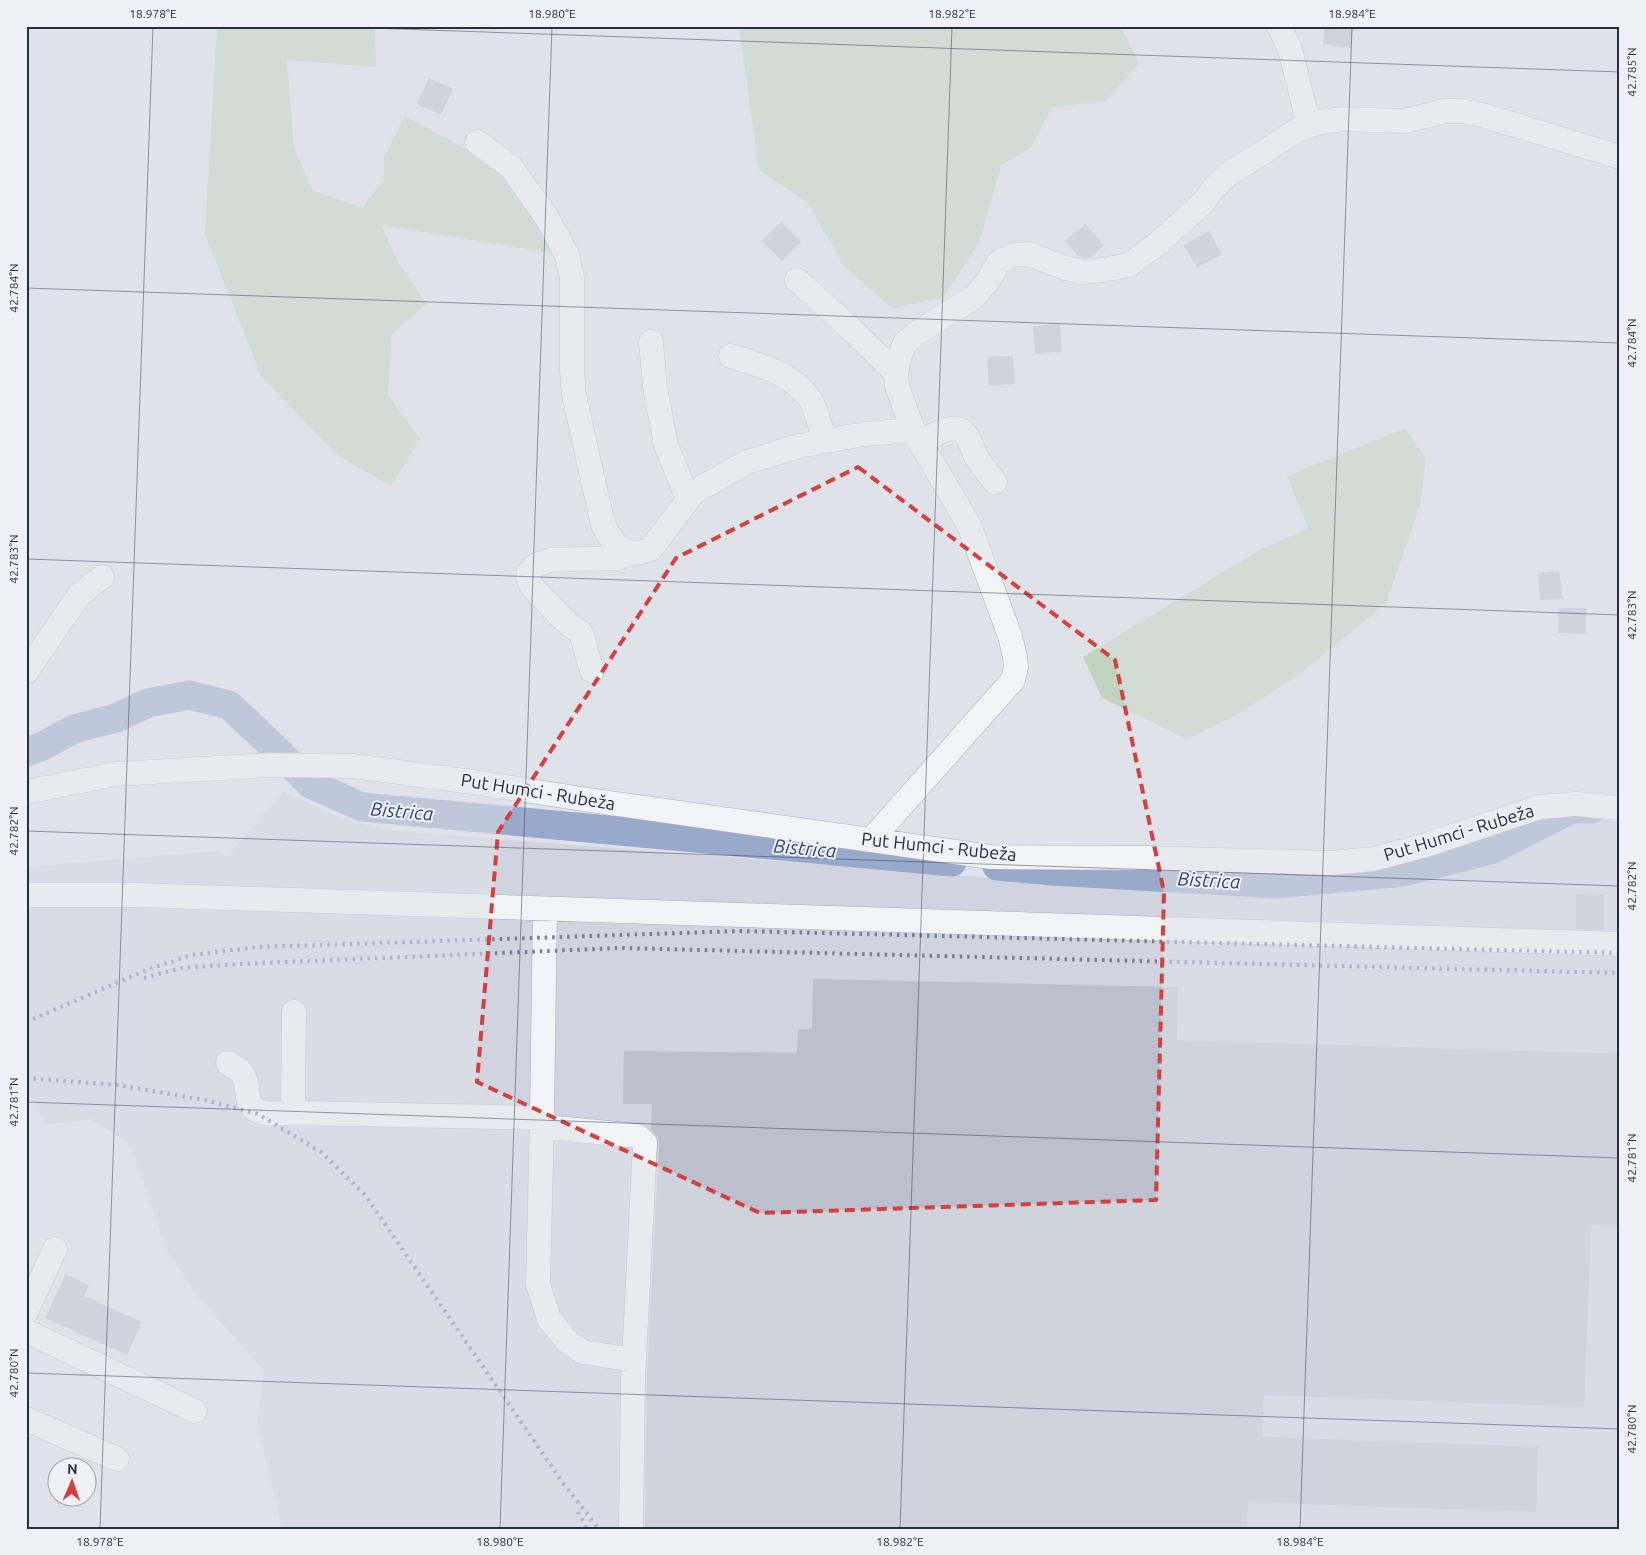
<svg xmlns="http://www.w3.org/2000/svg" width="1646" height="1555" font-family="Ubuntu,sans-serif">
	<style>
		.built { fill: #d1d4df }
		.green { fill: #c2d4c0 }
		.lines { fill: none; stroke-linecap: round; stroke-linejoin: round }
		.river { stroke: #99a9cb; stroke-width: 29 }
		.building { fill: #bcc0cc }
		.minor-casing { stroke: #a8acb7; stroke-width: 25 }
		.minor { stroke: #f2f3f7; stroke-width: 24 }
		.rail { stroke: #787e94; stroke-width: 4; stroke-dasharray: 2.5 5; stroke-linecap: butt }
		.marked { fill: none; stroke: #d5403e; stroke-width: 4; stroke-dasharray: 10 6; stroke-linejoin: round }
		.ticks { fill: none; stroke: #272d42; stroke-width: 1; stroke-opacity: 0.45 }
		.labels { text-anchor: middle; stroke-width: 4; stroke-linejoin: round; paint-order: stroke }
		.street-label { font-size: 18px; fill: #272d42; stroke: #eff1f7 }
		.water-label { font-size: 19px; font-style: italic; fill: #2f4478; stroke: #eff1f7 }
		.neatline { fill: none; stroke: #272d42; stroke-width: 2 }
		.ticks-label { font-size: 12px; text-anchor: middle; fill: #272d42 }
	</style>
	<rect width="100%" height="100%" fill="#dfe2e9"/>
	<!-- built -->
	<path class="built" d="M283 791 341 818 385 830 1179 893 1294 891 1397 884 1493 855 1561 822 1592 817 1620 822V1529H282L257 1421 264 1370 200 1299 168 1253 129 1143 91 1119 45 1125 32 1098 26 1097V867L219 851 228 856Z"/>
	<!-- green -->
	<path class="green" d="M217 26H375L376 67 287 60 294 148 312 190 362 208 384 180V157L405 116 501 168 559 254 381 225 398 262 426 304 392 334 388 395 420 439 391 486 337 455 261 376 205 234Z
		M739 26H1120L1139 63 1106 101 1052 107 1031 148 1001 165 980 240 944 297 892 308 846 268 806 201 759 170Z
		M1406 428 1426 458 1420 506 1386 603 1301 673 1240 713 1187 739 1102 698 1083 657 1258 551 1308 528 1287 476Z"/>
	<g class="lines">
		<!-- river -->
		<path class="river" d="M26 752 43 746 74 729 116 718 148 703 189 695 229 705 280 753 310 784 362 807 952 862
			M997 866 1052 871 1276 884 1404 872 1491 850 1572 809H1591"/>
	</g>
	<!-- building -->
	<path class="building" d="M1325 26H1354L1351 48 1323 44Z
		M429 78 453 89 441 115 417 104Z
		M781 222 801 242 782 261 762 241Z
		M1085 224 1104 245 1090 258H1085L1079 257 1065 241Z
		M1209 231 1222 254 1197 268 1184 245Z
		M1060 324 1062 352 1035 354 1033 326Z
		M1013 356 1015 384 989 386 987 357Z
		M1559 571 1563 599 1540 600 1538 573Z
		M1559 608H1586V634L1558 633Z
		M1576 894 1604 895V930L1576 929Z
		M813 979 1178 987 1177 1040 1620 1054V1226L1591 1225 1584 1407 1264 1395 1262 1437 1538 1447 1536 1512 1248 1502 1247 1529H645L647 1380 659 1144 658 1138 651 1129 652 1104H623L624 1051 797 1053 798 1029H812Z
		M66 1274 89 1285 84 1296 142 1322 127 1355 45 1318Z"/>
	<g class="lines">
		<!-- minor casing -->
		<g class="minor-casing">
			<path id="minor" d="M1279 26 1290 49 1309 126
				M477 142 511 167 547 218 567 255 572 278V371L574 395 603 525C615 547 624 560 651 549L694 492 747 462 799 446 864 434 913 430
				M797 280 851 329 896 373
				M651 342 655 387 666 445 688 499
				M731 356C760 365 794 374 811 401 817 411 821 430 825 441
				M921 444C931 436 956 419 966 435 971 442 973 450 976 457 982 466 989 474 995 482
				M592 671 581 633 565 621 532 587 528 579 529 572 536 565 550 560 618 558 630 553
				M26 672 80 594 102 577
				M26 792 116 774 271 765 353 766 473 782 589 800 991 857 1147 858 1331 863 1374 859 1426 845 1540 807 1576 804 1620 808
				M871 840 1013 680 1016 667 1015 657 1010 636 969 525 913 430 897 386 896 373 899 358 905 343 917 333 974 297 987 282 999 262 1013 255 1029 254 1065 268 1084 272 1103 270 1129 265 1157 244 1203 203 1213 189 1227 175 1298 130 1319 122 1342 119 1405 121 1445 111H1462L1482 115 1620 157
				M26 895H137L1620 944
				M545 909 542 1118 550 1126 556 1128 638 1136 645 1143 633 1380 631 1529
				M294 1012 293 1107 297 1113 542 1118 538 1284 549 1319 568 1342 583 1352 634 1360
				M228 1063C232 1065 237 1068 241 1072 252 1085 241 1107 261 1112 272 1115 285 1113 297 1113
				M26 1312 55 1249
				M26 1331 195 1411
				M26 1419 117 1459"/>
		</g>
		<!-- minor -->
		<use href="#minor" class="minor"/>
		<!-- rail -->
		<path class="rail" d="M144 978 182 968 238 964 620 948 1620 973
			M26 1022 149 969 191 955 258 947 741 931 1620 953
			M26 1078 118 1085 205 1100 258 1114 321 1152 365 1195 563 1483 599 1529
			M578 1512 587 1529"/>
	</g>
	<!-- marked area -->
	<path d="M0 0H1646V1555H0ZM858 467 1115 660 1164 892 1156 1200 760 1213 477 1082 498 832 676 558Z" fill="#dfe2e9" fill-opacity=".55" fill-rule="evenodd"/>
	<path class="marked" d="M858 467 1115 660 1164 892 1156 1200 760 1213 477 1082 498 832 676 558Z"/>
	<!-- ticks -->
	<path class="ticks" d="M314 26 1620 72M26 288 1620 343M26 559 1620 615M26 831 1620 886M26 1102 1620 1158M26 1373 1620 1429M100 1529 153 26M500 1529 552 26M900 1529 952 26M1300 1529 1352 26"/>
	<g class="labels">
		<!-- street labels -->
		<g class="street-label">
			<text transform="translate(538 792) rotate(9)" y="6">Put Humci - Rubeža</text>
			<text transform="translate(1459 833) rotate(-17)" y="6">Put Humci - Rubeža</text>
			<text transform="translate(939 847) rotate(6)" y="6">Put Humci - Rubeža</text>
		</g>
		<!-- water labels -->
		<g class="water-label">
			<text transform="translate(402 811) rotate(5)" y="7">Bistrica</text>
			<text transform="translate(805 848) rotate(5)" y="7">Bistrica</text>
			<text transform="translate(1209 880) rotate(3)" y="7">Bistrica</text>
		</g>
	</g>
	<!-- border -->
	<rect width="1646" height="1555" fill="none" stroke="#eff1f7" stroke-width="55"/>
	<!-- north arrow -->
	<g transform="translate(72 1482) rotate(2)"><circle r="24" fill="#eff1f7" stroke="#9fa3af"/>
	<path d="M0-4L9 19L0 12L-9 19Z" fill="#d5403e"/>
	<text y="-8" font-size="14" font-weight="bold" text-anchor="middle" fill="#272d42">N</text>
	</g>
	<rect x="28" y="28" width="1590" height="1500" class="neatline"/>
	<g class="ticks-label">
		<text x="153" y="18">18.978°E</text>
		<text x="552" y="18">18.980°E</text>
		<text x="952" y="18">18.982°E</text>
		<text x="1352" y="18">18.984°E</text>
		<text transform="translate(1632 72) rotate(-90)" y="4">42.785°N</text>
		<text transform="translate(14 288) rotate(-90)" y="4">42.784°N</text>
		<text transform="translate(1632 343) rotate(-90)" y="4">42.784°N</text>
		<text transform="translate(14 559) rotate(-90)" y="4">42.783°N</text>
		<text transform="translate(1632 615) rotate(-90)" y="4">42.783°N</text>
		<text transform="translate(14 831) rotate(-90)" y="4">42.782°N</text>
		<text transform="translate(1632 886) rotate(-90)" y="4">42.782°N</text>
		<text transform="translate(14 1102) rotate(-90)" y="4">42.781°N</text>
		<text transform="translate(1632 1158) rotate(-90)" y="4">42.781°N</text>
		<text transform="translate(14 1373) rotate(-90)" y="4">42.780°N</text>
		<text transform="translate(1632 1429) rotate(-90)" y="4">42.780°N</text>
		<text x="100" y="1546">18.978°E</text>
		<text x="500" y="1546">18.980°E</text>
		<text x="900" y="1546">18.982°E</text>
		<text x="1300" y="1546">18.984°E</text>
	</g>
</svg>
